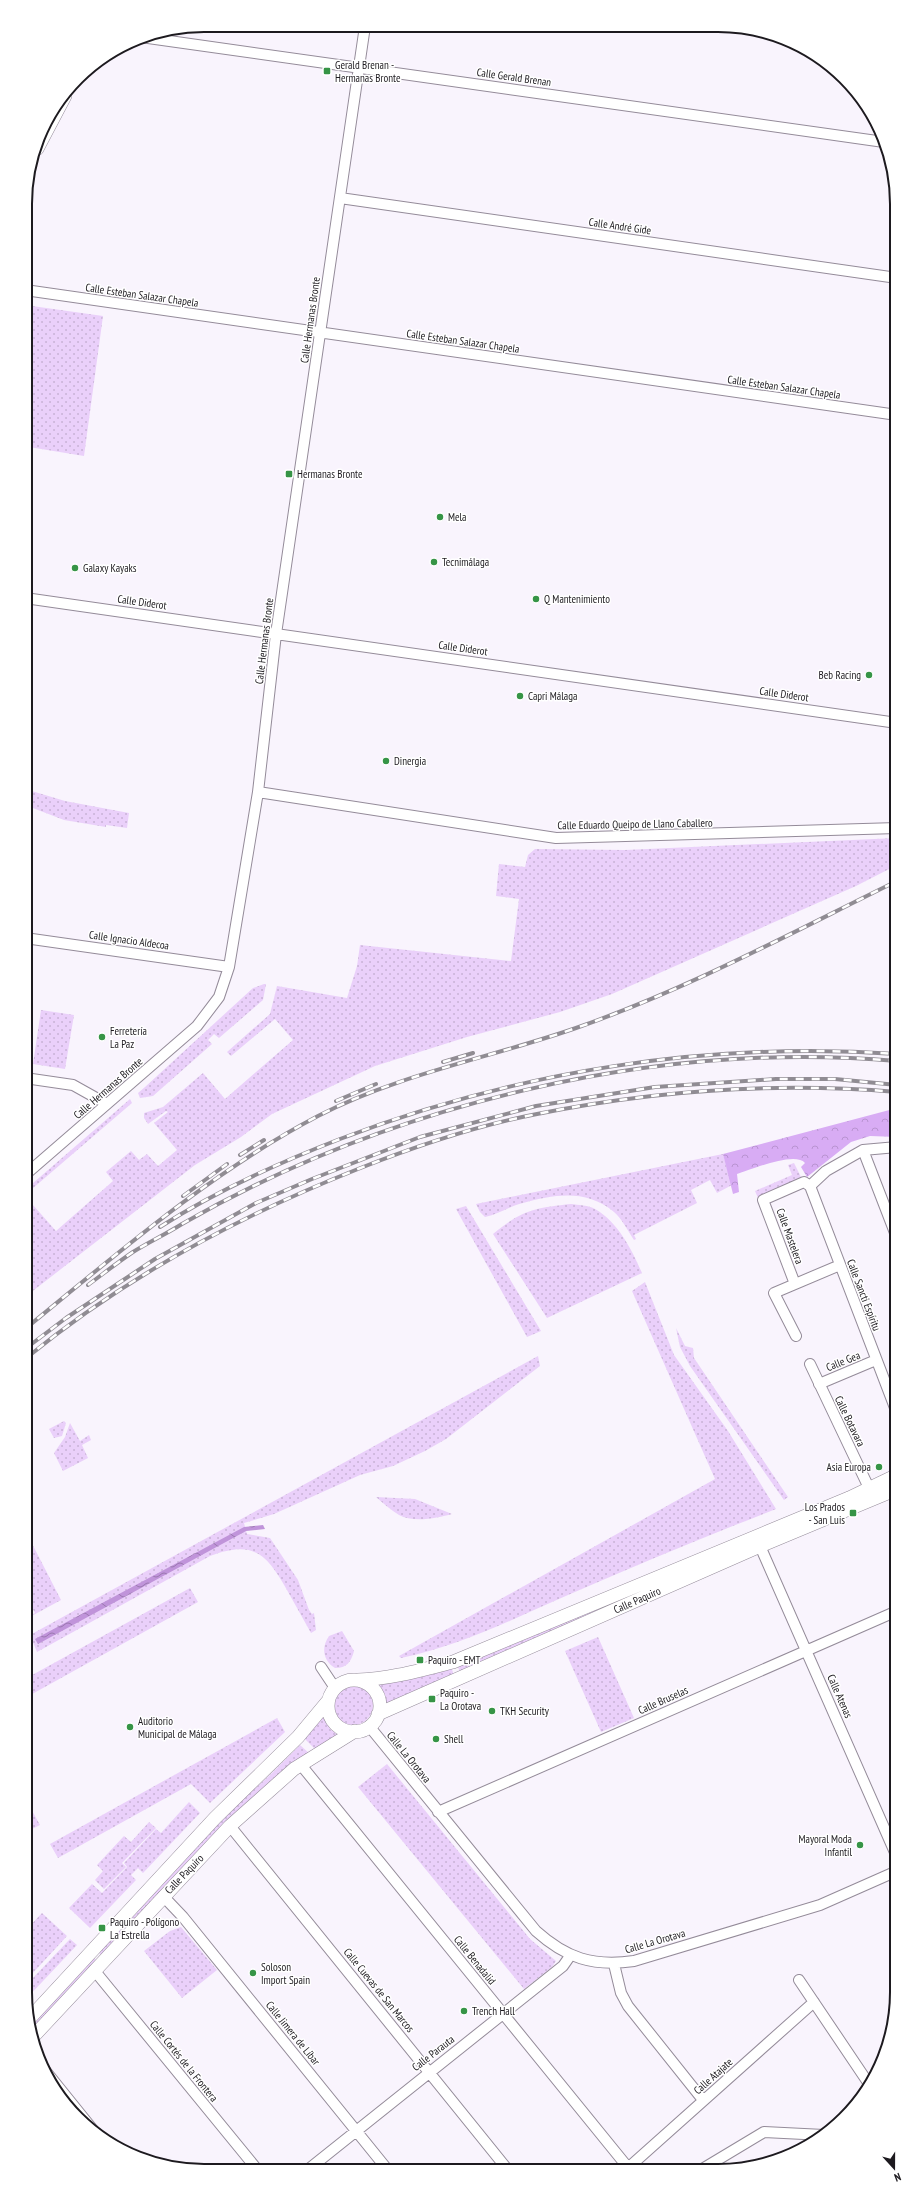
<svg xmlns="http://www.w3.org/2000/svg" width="922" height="2196" font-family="'PT Sans Narrow',sans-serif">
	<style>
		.grass { fill: url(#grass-dots) }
		.forest { fill: url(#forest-crowns) }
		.water { fill: url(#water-waves) }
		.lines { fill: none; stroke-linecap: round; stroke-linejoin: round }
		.minor-casing { stroke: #948b99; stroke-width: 12 }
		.major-casing { stroke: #948b99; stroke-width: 14 }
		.minor { stroke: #fff; stroke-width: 10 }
		.major { stroke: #fff; stroke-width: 13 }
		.rail-casing { stroke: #908c93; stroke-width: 4 }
		.rail { stroke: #fff; stroke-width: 2.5; stroke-dasharray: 8; stroke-linecap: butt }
		.poi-dot { fill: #369446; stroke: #fff; stroke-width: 1.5 }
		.labels { text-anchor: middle; stroke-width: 3; stroke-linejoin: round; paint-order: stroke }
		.poi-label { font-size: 11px; fill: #1d1a1f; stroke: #fff; text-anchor: start }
		.street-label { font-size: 11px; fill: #1d1a1f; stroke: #fff }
		.rim { fill: none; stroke: #1d1a1f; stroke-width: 2 }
	</style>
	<defs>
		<pattern id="grass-dots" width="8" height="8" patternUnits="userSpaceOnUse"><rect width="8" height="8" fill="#ead0fa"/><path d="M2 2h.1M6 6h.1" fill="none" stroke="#c8b2d6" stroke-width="1.8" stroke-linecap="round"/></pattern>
		<pattern id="forest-crowns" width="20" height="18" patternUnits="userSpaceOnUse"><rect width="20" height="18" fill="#d8acf4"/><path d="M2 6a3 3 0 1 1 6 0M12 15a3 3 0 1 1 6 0" fill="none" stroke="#b993d1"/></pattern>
		<pattern id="water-waves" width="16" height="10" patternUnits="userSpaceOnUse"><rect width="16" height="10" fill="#c094da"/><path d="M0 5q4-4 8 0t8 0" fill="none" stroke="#9b78b0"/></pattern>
	</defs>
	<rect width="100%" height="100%" fill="#f9f4fd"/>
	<!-- grass -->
	<path class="grass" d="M25 305 103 316 84 456 29 447V444H25Z
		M25 789 65 801 129 813 127 828 106 825V827L64 820 25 805Z
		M897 838V865L856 886 612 994 560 1012 467 1037 375 1066 272 1114 241 1137 195 1165 25 1297V1196L56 1231 113 1181 106 1172 131 1151 139 1160 147 1154 158 1166 177 1150 154 1123 168 1112 166 1111 148 1124 144 1118V1113L163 1107 203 1073 225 1099 293 1040 275 1019 231 1056 227 1052 270 1014 277 986 347 998 357 966 360 945 511 961 519 899 496 896 499 864 525 867 528 855 535 849 625 850Z
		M264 984H266L263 1000 219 1038 214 1034 208 1040 212 1044 153 1096 140 1098 138 1093 145 1087 253 988Z
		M41 1010 74 1015 65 1069 33 1064Z
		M130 1099 132 1103 25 1195V1190Z
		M723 1154 732 1185 717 1193 710 1180 691 1190 697 1203 634 1235 636 1239 634 1240C628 1231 622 1219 614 1212 587 1189 555 1194 523 1203 510 1206 499 1214 485 1217L480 1212 476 1204Z
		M794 1163 802 1179 758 1198 755 1191 792 1175 788 1165Z
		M571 1204C578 1205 589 1205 595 1209 618 1222 632 1250 642 1273L547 1318 493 1234C522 1210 534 1208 571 1204Z
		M466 1206 541 1331 527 1337 456 1209Z
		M645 1282 674 1355 728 1431 776 1509C706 1536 637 1565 568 1595 513 1619 460 1646 401 1658L399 1656 715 1479 632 1291Z
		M676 1328 685 1346 693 1348 694 1358 788 1497 784 1500 690 1366 680 1347Z
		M538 1356 540 1366 446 1439 425 1451 393 1466 360 1475 274 1514 244 1523 247 1534 270 1538 298 1580 309 1610 312 1614 314 1613 316 1630 311 1633C303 1619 295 1604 287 1590 266 1553 253 1540 210 1556L37 1652 30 1635Z
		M64 1421 66 1423 62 1436 54 1438 49 1429Z
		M70 1423 80 1441 89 1435 91 1440 82 1445 88 1458 63 1471 54 1453 65 1437Z
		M376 1497 415 1499 452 1514C438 1518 413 1523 399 1515 391 1510 383 1503 376 1497Z
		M25 1530 61 1600 28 1618 25 1605 31 1615 35 1613 29 1602 25 1604Z
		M190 1588 198 1602 25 1698V1679Z
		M639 1588 641 1593 460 1672 457 1665Z
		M342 1631 354 1651C351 1662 347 1668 335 1668 323 1661 321 1647 329 1636Z
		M598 1637 634 1718 601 1732 565 1651Z
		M451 1667 454 1675 386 1707 385 1697 378 1684Z
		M333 1705a20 20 0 1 1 40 0a20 20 0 1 1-40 0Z
		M323 1716 330 1729 338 1735 316 1750 305 1739Z
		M277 1718 285 1732 210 1803 191 1784 58 1858 50 1844Z
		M300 1745 310 1754 102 1956 98 1952 217 1823 270 1775Z
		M387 1764 530 1939 556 1961 552 1967 524 1989 358 1787Z
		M25 1798 40 1825 26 1832 25 1830Z
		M189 1802 200 1813 143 1873 138 1868 131 1875 136 1880 90 1928 69 1908 92 1884 102 1893 127 1867 124 1863 156 1829 161 1833Z
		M149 1822 156 1828 122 1863 126 1867 104 1889 95 1880 103 1871 97 1865 124 1836 131 1842Z
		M42 1913 67 1936 31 1975 25 1970V1931Z
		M181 1927 217 1970 182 1998 144 1951 170 1931Z
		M70 1939 77 1945 26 1999 25 1975 31 1980Z
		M93 1957 97 1961 30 2033 29 2026Z"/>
	<!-- forest -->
	<path class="forest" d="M897 1108V1137L870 1136 851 1142 807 1177 801 1167 805 1163C795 1151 750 1170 737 1174L739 1192 733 1194 723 1154Z"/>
	<!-- water -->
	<path class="water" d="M263 1525 265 1529 246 1531 38 1644 35 1639 244 1527Z"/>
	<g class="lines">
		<!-- minor casing -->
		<g class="minor-casing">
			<path id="minor" d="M141 37 884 142
				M340 198 897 278
				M25 290 897 415
				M25 598 897 723
				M258 792 556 838 897 828
				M25 938 229 967
				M25 1078 73 1085 107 1104
				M863 1150 897 1238
				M25 1175 197 1026 219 997 229 967 258 792 276 634 365 26
				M810 1186 897 1413
				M810 1186 826 1171 863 1150 897 1147
				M795 1284 763 1200 804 1182 810 1186
				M796 1336 774 1293 840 1265
				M810 1364 869 1488
				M819 1384 876 1360
				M760 1546 897 1857
				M321 1667 335 1688
				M369 1726 536 1931C566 1958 593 1967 634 1961L820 1905 897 1871
				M301 1765 630 2170
				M438 1812 897 1611
				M230 1826 508 2170
				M163 1896 183 1917 387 2169
				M614 1964 621 1993 628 2006 703 2100
				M94 1970 256 2168
				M799 1980 869 2084
				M44 2069 94 2131
				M310 2168 563 1966 570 1956
				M628 2168 814 2002
				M699 2171 764 2132 824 2135"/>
		</g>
		<!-- major casing -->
		<g class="major-casing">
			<path id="major" d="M37 149 65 96
				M358 1680C390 1679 421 1670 453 1662L849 1498 897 1475
				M328 1706a26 26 0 1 1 52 0a26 26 0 1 1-52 0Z
				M378 1714 760 1546 897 1489
				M29 2019 215 1818 298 1737 328 1701
				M31 2039 230 1826 294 1769 355 1731"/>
		</g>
		<!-- minor -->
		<use href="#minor" class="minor"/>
		<!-- major -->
		<use href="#major" class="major"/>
		<!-- rail casing -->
		<g class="rail-casing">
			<path id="rail" d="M443 1062 473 1053
				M336 1101 376 1084
				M240 1155 264 1140
				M183 1196 227 1164
				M160 1227C216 1191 278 1163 340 1139 518 1071 707 1041 897 1054
				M88 1285C103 1274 118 1262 133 1252 149 1242 166 1234 182 1224 390 1104 656 1040 897 1061
				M25 1329C118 1253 211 1172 318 1116 399 1074 490 1058 576 1028 688 989 791 933 897 881
				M25 1349 66 1318 155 1259 256 1203 312 1179 420 1137 536 1106 655 1087 776 1079H835L897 1085
				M25 1359C124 1278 239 1216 358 1169 416 1146 475 1126 537 1114 656 1090 776 1082 897 1092"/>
		</g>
		<!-- rail -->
		<use href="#rail" class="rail"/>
	</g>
	<!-- markers -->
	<g class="poi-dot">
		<rect x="323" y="67" width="8" height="8" rx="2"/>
		<rect x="285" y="470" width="8" height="8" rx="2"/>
		<circle cx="440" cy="517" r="4"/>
		<circle cx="434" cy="562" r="4"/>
		<circle cx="75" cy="568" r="4"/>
		<circle cx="536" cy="599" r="4"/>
		<circle cx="869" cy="675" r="4"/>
		<circle cx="520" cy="696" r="4"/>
		<circle cx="386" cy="761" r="4"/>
		<circle cx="102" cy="1037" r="4"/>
		<circle cx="879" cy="1467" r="4"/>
		<rect x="849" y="1509" width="8" height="8" rx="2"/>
		<rect x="416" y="1656" width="8" height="8" rx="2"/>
		<rect x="428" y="1695" width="8" height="8" rx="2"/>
		<circle cx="492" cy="1711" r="4"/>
		<circle cx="130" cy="1727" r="4"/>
		<circle cx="436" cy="1739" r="4"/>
		<circle cx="860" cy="1845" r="4"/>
		<rect x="98" y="1924" width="8" height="8" rx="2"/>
		<circle cx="253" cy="1973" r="4"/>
		<circle cx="464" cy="2011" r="4"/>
	</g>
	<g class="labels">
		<!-- poi labels -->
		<g class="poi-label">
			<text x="335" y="69">Gerald Brenan -<tspan x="335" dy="13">Hermanas Bronte</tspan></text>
			<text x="297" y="478">Hermanas Bronte</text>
			<text x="448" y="521">Mela</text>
			<text x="442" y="566">Tecnimálaga</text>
			<text x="83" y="572">Galaxy Kayaks</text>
			<text x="544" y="603">Q Mantenimiento</text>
			<text x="861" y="679" text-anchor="end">Beb Racing</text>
			<text x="528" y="700">Capri Málaga</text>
			<text x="394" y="765">Dinergia</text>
			<text x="110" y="1035">Ferretería<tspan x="110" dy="13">La Paz</tspan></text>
			<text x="871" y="1471" text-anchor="end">Asia Europa</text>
			<text x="845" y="1511" text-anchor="end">Los Prados<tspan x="845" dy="13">- San Luis</tspan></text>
			<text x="428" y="1664">Paquiro - EMT</text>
			<text x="440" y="1697">Paquiro -<tspan x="440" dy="13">La Orotava</tspan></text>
			<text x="500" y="1715">TKH Security</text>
			<text x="138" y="1725">Auditorio<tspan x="138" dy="13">Municipal de Málaga</tspan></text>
			<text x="444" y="1743">Shell</text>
			<text x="852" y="1843" text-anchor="end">Mayoral Moda<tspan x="852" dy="13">Infantil</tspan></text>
			<text x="110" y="1926">Paquiro - Polígono<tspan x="110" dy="13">La Estrella</tspan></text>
			<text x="261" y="1971">Soloson<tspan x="261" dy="13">Import Spain</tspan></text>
			<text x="472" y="2015">Trench Hall</text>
		</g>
		<!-- street labels -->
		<g class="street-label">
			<text transform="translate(514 77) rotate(8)" y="4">Calle Gerald Brenan</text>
			<text transform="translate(620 226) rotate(8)" y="4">Calle André Gide</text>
			<text transform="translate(142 295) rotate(8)" y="4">Calle Esteban Salazar Chapela</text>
			<text transform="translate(310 320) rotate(-82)" y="4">Calle Hermanas Bronte</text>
			<text transform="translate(463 341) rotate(8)" y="4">Calle Esteban Salazar Chapela</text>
			<text transform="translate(784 387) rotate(8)" y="4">Calle Esteban Salazar Chapela</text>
			<text transform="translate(142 602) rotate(8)" y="4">Calle Diderot</text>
			<text transform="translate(264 641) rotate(-83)" y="4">Calle Hermanas Bronte</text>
			<text transform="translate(463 648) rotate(8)" y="4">Calle Diderot</text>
			<text transform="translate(784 694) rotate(8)" y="4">Calle Diderot</text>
			<text transform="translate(635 824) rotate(-1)" y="4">Calle Eduardo Queipo de Llano Caballero</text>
			<text transform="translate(129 940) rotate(8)" y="4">Calle Ignacio Aldecoa</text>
			<text transform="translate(108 1088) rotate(-41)" y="4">Calle Hermanas Bronte</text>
			<text transform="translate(790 1236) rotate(70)" y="4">Calle Mastelera</text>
			<text transform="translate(864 1295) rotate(69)" y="4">Calle Sancti Espíritu</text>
			<text transform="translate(843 1361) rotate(-22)" y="4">Calle Gea</text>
			<text transform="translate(850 1421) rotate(64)" y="4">Calle Botavara</text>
			<text transform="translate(637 1600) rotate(-24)" y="4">Calle Paquiro</text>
			<text transform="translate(840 1696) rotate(66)" y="4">Calle Atenas</text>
			<text transform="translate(663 1700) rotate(-24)" y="4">Calle Bruselas</text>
			<text transform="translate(409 1757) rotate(51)" y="4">Calle La Orotava</text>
			<text transform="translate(184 1874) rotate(-46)" y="4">Calle Paquiro</text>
			<text transform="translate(655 1941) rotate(-16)" y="4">Calle La Orotava</text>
			<text transform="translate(475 1960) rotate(51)" y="4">Calle Benadalid</text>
			<text transform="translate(379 1990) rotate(51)" y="4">Calle Cuevas de San Marcos</text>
			<text transform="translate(293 2033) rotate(51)" y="4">Calle Jimera de Líbar</text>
			<text transform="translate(433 2053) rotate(-38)" y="4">Calle Parauta</text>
			<text transform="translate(184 2061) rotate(51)" y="4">Calle Cortés de la Frontera</text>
			<text transform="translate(713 2076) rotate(-42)" y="4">Calle Atajate</text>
		</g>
	</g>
	<!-- crop -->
	<path d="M0 0H922V2196H0ZM204 32H718A172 172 0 0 1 890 204V1992A172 172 0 0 1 718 2164H204A172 172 0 0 1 32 1992V204A172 172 0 0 1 204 32Z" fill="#fff" fill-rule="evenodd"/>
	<path class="rim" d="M204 32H718A172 172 0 0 1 890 204V1992A172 172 0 0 1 718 2164H204A172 172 0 0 1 32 1992V204A172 172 0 0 1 204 32Z"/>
	<!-- north arrow -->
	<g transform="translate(894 2168) rotate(159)" stroke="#ffffff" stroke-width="3" paint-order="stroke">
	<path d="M0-3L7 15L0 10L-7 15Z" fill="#1d1a1f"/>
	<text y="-6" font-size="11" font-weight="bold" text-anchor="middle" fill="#1d1a1f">N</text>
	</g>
</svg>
